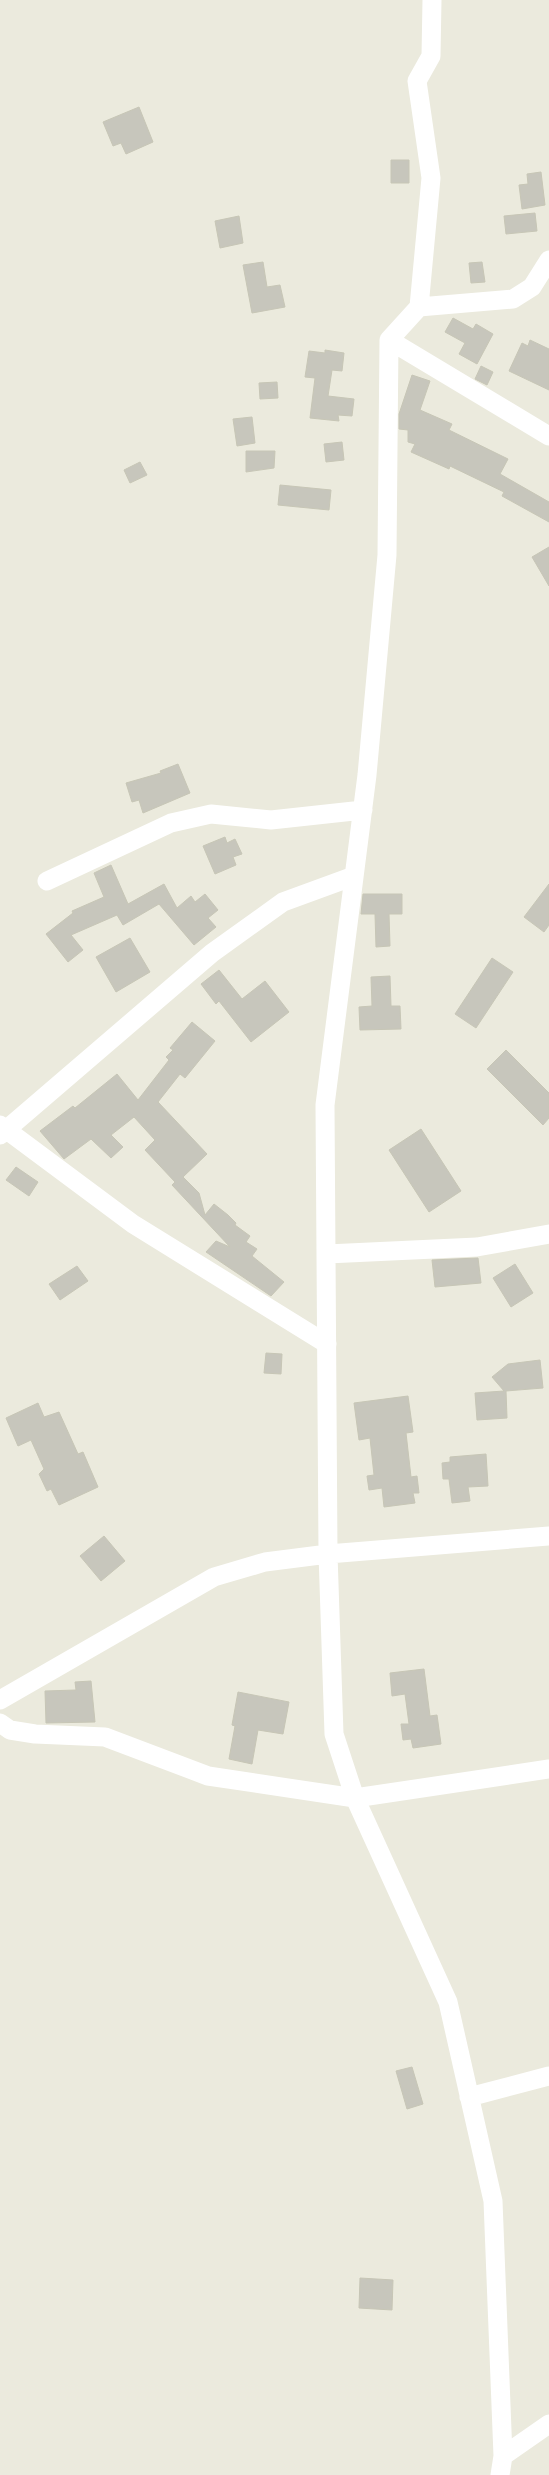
<svg xmlns="http://www.w3.org/2000/svg" width="549" height="2475" font-family="'Golos Text',sans-serif">
	<style>
		.building { fill: #c7c6bc; stroke: #c7c6b6 }
		.lines { fill: none; stroke-linecap: round; stroke-linejoin: round }
		.minor { stroke: #fff; stroke-width: 19 }
	</style>
	<rect width="100%" height="100%" fill="#ebeadd"/>
	<!-- building -->
	<path class="building" d="M139 107 153 142 126 154 121 143 113 146 103 122Z
		M391 160H409V183H391Z
		M541 172 545 205 522 209 519 185 528 184 527 174Z
		M535 213 537 231 506 234 504 216Z
		M239 216 243 243 220 248 215 221Z
		M263 262 267 287 280 285 285 307 252 313 243 265Z
		M482 262 485 282 471 283 469 263Z
		M453 318 473 329 476 324 493 334 477 364 459 354 465 343 445 332Z
		M530 340 549 349V390L509 371 522 343 528 346Z
		M325 350 344 353 342 371 332 370 328 396 354 399 352 416 338 415 339 421 310 418 315 378 305 377 309 351 325 353Z
		M481 366 493 372 487 385 475 379Z
		M412 375 430 381 420 410 452 424 449 430 508 459 500 474 549 502V522L502 496 504 492 450 466 449 469 411 452 415 444 408 442V430L399 429V414Z
		M277 382 278 398 260 399 259 383Z
		M252 417 255 443 237 446 233 419Z
		M342 442 344 460 326 462 324 444Z
		M246 451H275L274 468 246 472Z
		M140 462 147 475 130 483 124 470Z
		M280 485 331 490 329 510 278 505Z
		M549 547V586L532 557Z
		M178 764 190 793 143 813 139 800 132 802 126 783 161 773 160 771Z
		M225 837 227 843 235 839 242 854 233 857 236 865 215 874 203 846Z
		M111 865 128 904 164 884 177 908 191 896 195 902 205 894 218 910 208 918 216 927 194 945 159 904 123 925 117 915 71 935 83 950 68 962 46 934 73 913 72 911 104 897 94 873Z
		M549 884V925L544 932 524 917Z
		M363 894H402V914H389L390 946 376 947 375 914H361Z
		M130 938 150 972 116 992 96 957Z
		M492 958 513 972 476 1028 455 1014Z
		M219 970 242 999 265 981 289 1012 251 1042 219 1001 216 1004 201 984Z
		M390 976 391 1006H400L401 1029 360 1030 359 1007 372 1006 371 977Z
		M192 1022 215 1041 185 1078 180 1074 158 1102 207 1154 183 1177 199 1193 205 1215 214 1204 228 1215 236 1223 235 1225 250 1236 246 1242 257 1249 252 1256 284 1282 271 1296 206 1252 216 1241 230 1247 172 1185 175 1182 145 1150 155 1140 134 1117 111 1135 123 1147 111 1158 91 1139 64 1159 40 1131 73 1106 75 1108 117 1074 138 1100 169 1060 166 1057 173 1050 170 1048Z
		M506 1050 549 1093V1118L543 1125 487 1069Z
		M421 1129 461 1191 429 1212 389 1150Z
		M16 1167 38 1182 29 1196 6 1180Z
		M478 1258 481 1283 435 1287 432 1260Z
		M515 1264 533 1293 511 1307 493 1278Z
		M77 1266 88 1281 60 1300 49 1284Z
		M266 1353 282 1354 281 1374 264 1373Z
		M540 1360 543 1388 506 1391 507 1418 477 1420 475 1393 504 1391 492 1377 508 1364Z
		M408 1396 413 1432 406 1433 411 1477 417 1476 419 1493H413L415 1503 384 1507 382 1488 369 1490 367 1476 374 1475 370 1438 359 1440 354 1403Z
		M38 1403 44 1417 59 1412 78 1454 83 1452 98 1487 59 1505 51 1489 47 1491 39 1474 44 1469 31 1440 18 1446 6 1418Z
		M486 1454 488 1486 468 1487 470 1501 452 1503 449 1479H443L442 1463 450 1462V1457Z
		M104 1536 125 1561 101 1581 80 1556Z
		M424 1669 430 1716 437 1715 441 1744 413 1748 411 1739 403 1740 401 1724H409L405 1694 392 1696 390 1673Z
		M91 1681 95 1722 46 1723 45 1691 76 1690 75 1682Z
		M238 1692 289 1702 283 1734 258 1730 252 1764 229 1759 235 1726 232 1725Z
		M412 2067 423 2104 407 2109 396 2071Z
		M360 2278 393 2280 392 2310 359 2308Z"/>
	<g class="lines">
		<!-- minor -->
		<path class="minor" d="M432 0 431 56 417 81 431 178 419 307 389 340 387 555 367 775 325 1105 328 1554 334 1734 355 1798 448 2002 493 2201 503 2456 500 2475
			M419 307 513 299 532 287 549 260
			M389 340 549 436
			M47 881 171 823 211 814 271 820 363 810
			M0 1125 133 1224 327 1344
			M0 1135 212 953 283 902 354 876
			M327 1254 477 1247 549 1234
			M0 1700 214 1577 265 1562 328 1554 549 1536
			M0 1723 10 1730 35 1734 105 1737 208 1776 355 1798 549 1769
			M469 2097 549 2076
			M503 2456 549 2424"/>
	</g>
</svg>
